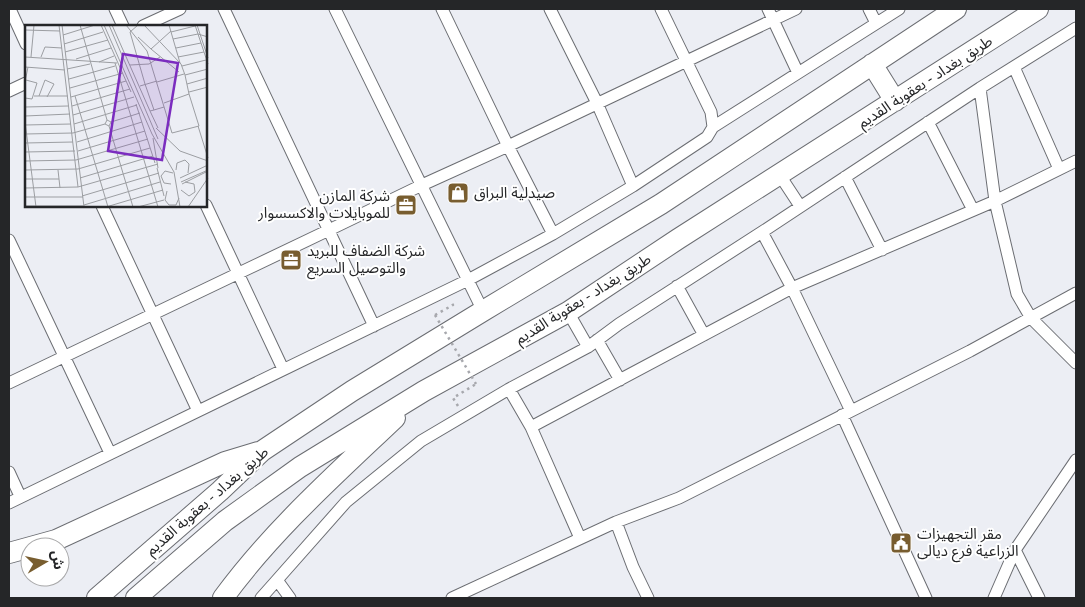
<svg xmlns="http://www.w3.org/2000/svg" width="1085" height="607" font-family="'Open Sans','Noto Sans Arabic',sans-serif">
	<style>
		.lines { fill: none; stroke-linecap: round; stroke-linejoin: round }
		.street-casing { stroke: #6b6d72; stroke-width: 13 }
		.highway-casing { stroke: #6b6d72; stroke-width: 22 }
		.path { stroke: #a7a8ad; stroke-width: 2.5; stroke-dasharray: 2.5 4; stroke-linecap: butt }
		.street { stroke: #fff; stroke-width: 11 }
		.highway { stroke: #fff; stroke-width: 20 }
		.path-bridge { stroke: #a7a8ad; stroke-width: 2.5; stroke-dasharray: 2.5 4; stroke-linecap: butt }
		.labels { text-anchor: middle; stroke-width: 4; stroke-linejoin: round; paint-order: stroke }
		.street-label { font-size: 15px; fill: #252628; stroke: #fff }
		.poi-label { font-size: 15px; fill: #252628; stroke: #fff; text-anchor: start }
		.inset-road { fill: none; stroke: #9c9ea2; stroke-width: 1 }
		.view { fill: #7b2cbf; fill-opacity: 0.15; stroke: #7b2cbf; stroke-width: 2.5 }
		.inset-edge { fill: none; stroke: #252628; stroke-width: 2.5 }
	</style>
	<rect width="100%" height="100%" fill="#eceef4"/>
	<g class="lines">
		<!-- street casing -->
		<g class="street-casing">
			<path id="street" d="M10 9 26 44
				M115 9 123 26
				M224 9 374 326
				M335 9 483 311
				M442 9 508 146 553 234
				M550 9 597 103 633 186
				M661 9 711 112 713 127
				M768 9 798 73
				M869 9 876 23
				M143 26 180 9
				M1014 67 1059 169
				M980 88 995 201 1017 294 1031 318 1076 363
				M9 91 26 83
				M928 122 973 210
				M779 174 800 206
				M845 177 882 250
				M206 205 283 369
				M102 206 198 411
				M762 232 792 288 851 411
				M9 240 110 453
				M677 286 704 335
				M568 312 588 347
				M597 340 620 380
				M9 383 329 230 422 185 508 146 796 9
				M842 415 926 598
				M531 427 509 389 588 347 619 324 762 232 980 88 1076 28
				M9 472 20 496
				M9 503 468 280 553 234 633 186 707 137 713 127 899 9
				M616 522 633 567 648 598
				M580 538 531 427 792 288 995 201 1076 161
				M1015 550 1039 598
				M277 580 346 502 421 441 509 389
				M261 598 277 580 290 598
				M452 598 616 522 679 498 970 351 1076 293
				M994 598 1015 550 1076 460"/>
		</g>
		<!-- highway casing -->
		<g class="highway-casing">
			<path id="highway" d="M872 64 895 101
				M9 553 56 540 225 462 258 452
				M97 598 220 491 262 451 352 391 483 311 661 204 956 9
				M136 598 225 521 300 467 424 391 568 312 678 239 1038 9
				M223 598C272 531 335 475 395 418"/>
		</g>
		<!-- path -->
		<path class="path" d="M435 315 453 305 451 301
			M458 406 453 398 476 384"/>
		<!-- street -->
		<use href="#street" class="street"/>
		<!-- highway -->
		<use href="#highway" class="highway"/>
		<!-- path-bridge -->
		<path class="path-bridge" d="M435 315 476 384"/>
	</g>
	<!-- icons -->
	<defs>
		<g id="shop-square" transform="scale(1.125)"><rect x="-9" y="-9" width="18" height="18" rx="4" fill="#785d2f" stroke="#fff"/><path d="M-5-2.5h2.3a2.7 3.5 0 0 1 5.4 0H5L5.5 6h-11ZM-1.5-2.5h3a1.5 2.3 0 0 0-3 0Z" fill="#fff"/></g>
		<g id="office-square" transform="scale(1.125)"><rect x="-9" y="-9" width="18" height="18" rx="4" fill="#785d2f" stroke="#fff"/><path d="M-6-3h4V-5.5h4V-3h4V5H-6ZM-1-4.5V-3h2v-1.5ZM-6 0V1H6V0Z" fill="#fff"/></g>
		<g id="civic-square" transform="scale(1.125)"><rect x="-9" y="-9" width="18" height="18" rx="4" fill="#785d2f" stroke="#fff"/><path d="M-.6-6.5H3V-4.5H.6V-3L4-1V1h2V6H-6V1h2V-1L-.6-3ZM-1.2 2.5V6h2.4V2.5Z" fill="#fff"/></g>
	</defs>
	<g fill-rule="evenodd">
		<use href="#shop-square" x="458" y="193"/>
		<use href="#office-square" x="406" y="205"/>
		<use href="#office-square" x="291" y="260"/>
		<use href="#civic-square" x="901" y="543"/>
	</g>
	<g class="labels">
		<!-- street labels -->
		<g class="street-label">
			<text transform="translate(925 82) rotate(-33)" y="5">طريق بغداد - بعقوبة القديم</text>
			<text transform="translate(583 299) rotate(-32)" y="5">طريق بغداد - بعقوبة القديم</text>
			<text transform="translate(207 501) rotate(-41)" y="5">طريق بغداد - بعقوبة القديم</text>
		</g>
		<!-- poi labels -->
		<g class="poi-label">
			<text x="474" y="198">صيدلية البراق</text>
			<text x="390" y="201" text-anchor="end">شركة المازن<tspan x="390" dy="17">للموبايلات والاكسسوار</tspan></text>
			<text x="307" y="256">شركة الضفاف للبريد<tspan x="307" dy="17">والتوصيل السريع</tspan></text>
			<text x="917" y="539">مقر التجهيزات<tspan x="917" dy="17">الزراعية فرع ديالى</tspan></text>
		</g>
	</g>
	<!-- overview -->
	<g transform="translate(25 25)">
		<rect width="182" height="182" fill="#eceef4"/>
		<path class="inset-road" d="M34 0 53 162M37 0 59 182M55 0 82 95M76 0 106 67M79 0 127 109 149 147 155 182M84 0 133 114M87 0 125 86 129 85M101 0 122 26 147 108 174 101 164 69M113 0 105 7 120 59 129 85 139 82M119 0 156 39 160 50 164 69 139 78M144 0 155 38M170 0 183 39M172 0 183 33M0 5 35 6M146 6 126 24 154 47M146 7 170 1M38 10 70 0M113 12 126 24M148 14 173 9 183 12M39 19 78 7M151 23 176 18M40 27 83 15M0 32 92 38M6 32 9 0M16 32 20 22 37 23M153 32 179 27M51 34 86 23M74 37 89 31M90 38 133 182M105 40 124 39 135 32M157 41 181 35M0 42 40 45M42 44 65 39M160 50 183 44M44 54 90 41M0 57 3 42M132 57 159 49M162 59 183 53M115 61 132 56M45 63 98 48M164 67 183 62M9 71H43M14 71 20 55 29 59 22 72M50 71 83 182M46 72 101 56M0 73 7 74 12 58 1 55M111 79 130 138M47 81 105 64M0 82 43 81M125 86 133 103M48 90 109 72M0 91 45 89M0 97 11 182M86 97 115 88M49 99 112 80M0 100 46 99M84 101 108 182M173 101 183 133M131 103 155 126 183 136M0 109 48 108 80 99 82 95 86 97 84 101 80 99M128 113 133 143M52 117 117 97M0 118 48 117M53 126 120 106M0 127 50 126M0 136 51 135 123 114M132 143 139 171M0 145 53 144 125 123M33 145 35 163M151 145 152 138 160 135 164 139 163 148M55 153 128 131M155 153 183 140M0 154H34M156 157 183 145M146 159 139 158 136 151 140 146 148 148M157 159 183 146M0 163 53 162 133 139M156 165 164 171 170 167 169 159 160 157M142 166 140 175 144 180H151L154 173M57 171 134 148M0 172H58M59 180 135 157M0 181H58M81 182 138 165M113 182 139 175M163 182 183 153"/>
		<path class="view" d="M98 29 153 38 137 135 83 126Z"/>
		<rect width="182" height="182" class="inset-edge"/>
	</g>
	<!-- border -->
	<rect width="1085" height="607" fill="none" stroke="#252628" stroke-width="20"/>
	<!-- north arrow -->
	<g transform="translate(45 562) rotate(81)"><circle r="24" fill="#ffffff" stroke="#a8a8a9"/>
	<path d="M0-4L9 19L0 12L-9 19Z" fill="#785d2f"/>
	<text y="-8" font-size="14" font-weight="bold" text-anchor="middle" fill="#252628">ش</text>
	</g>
</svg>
